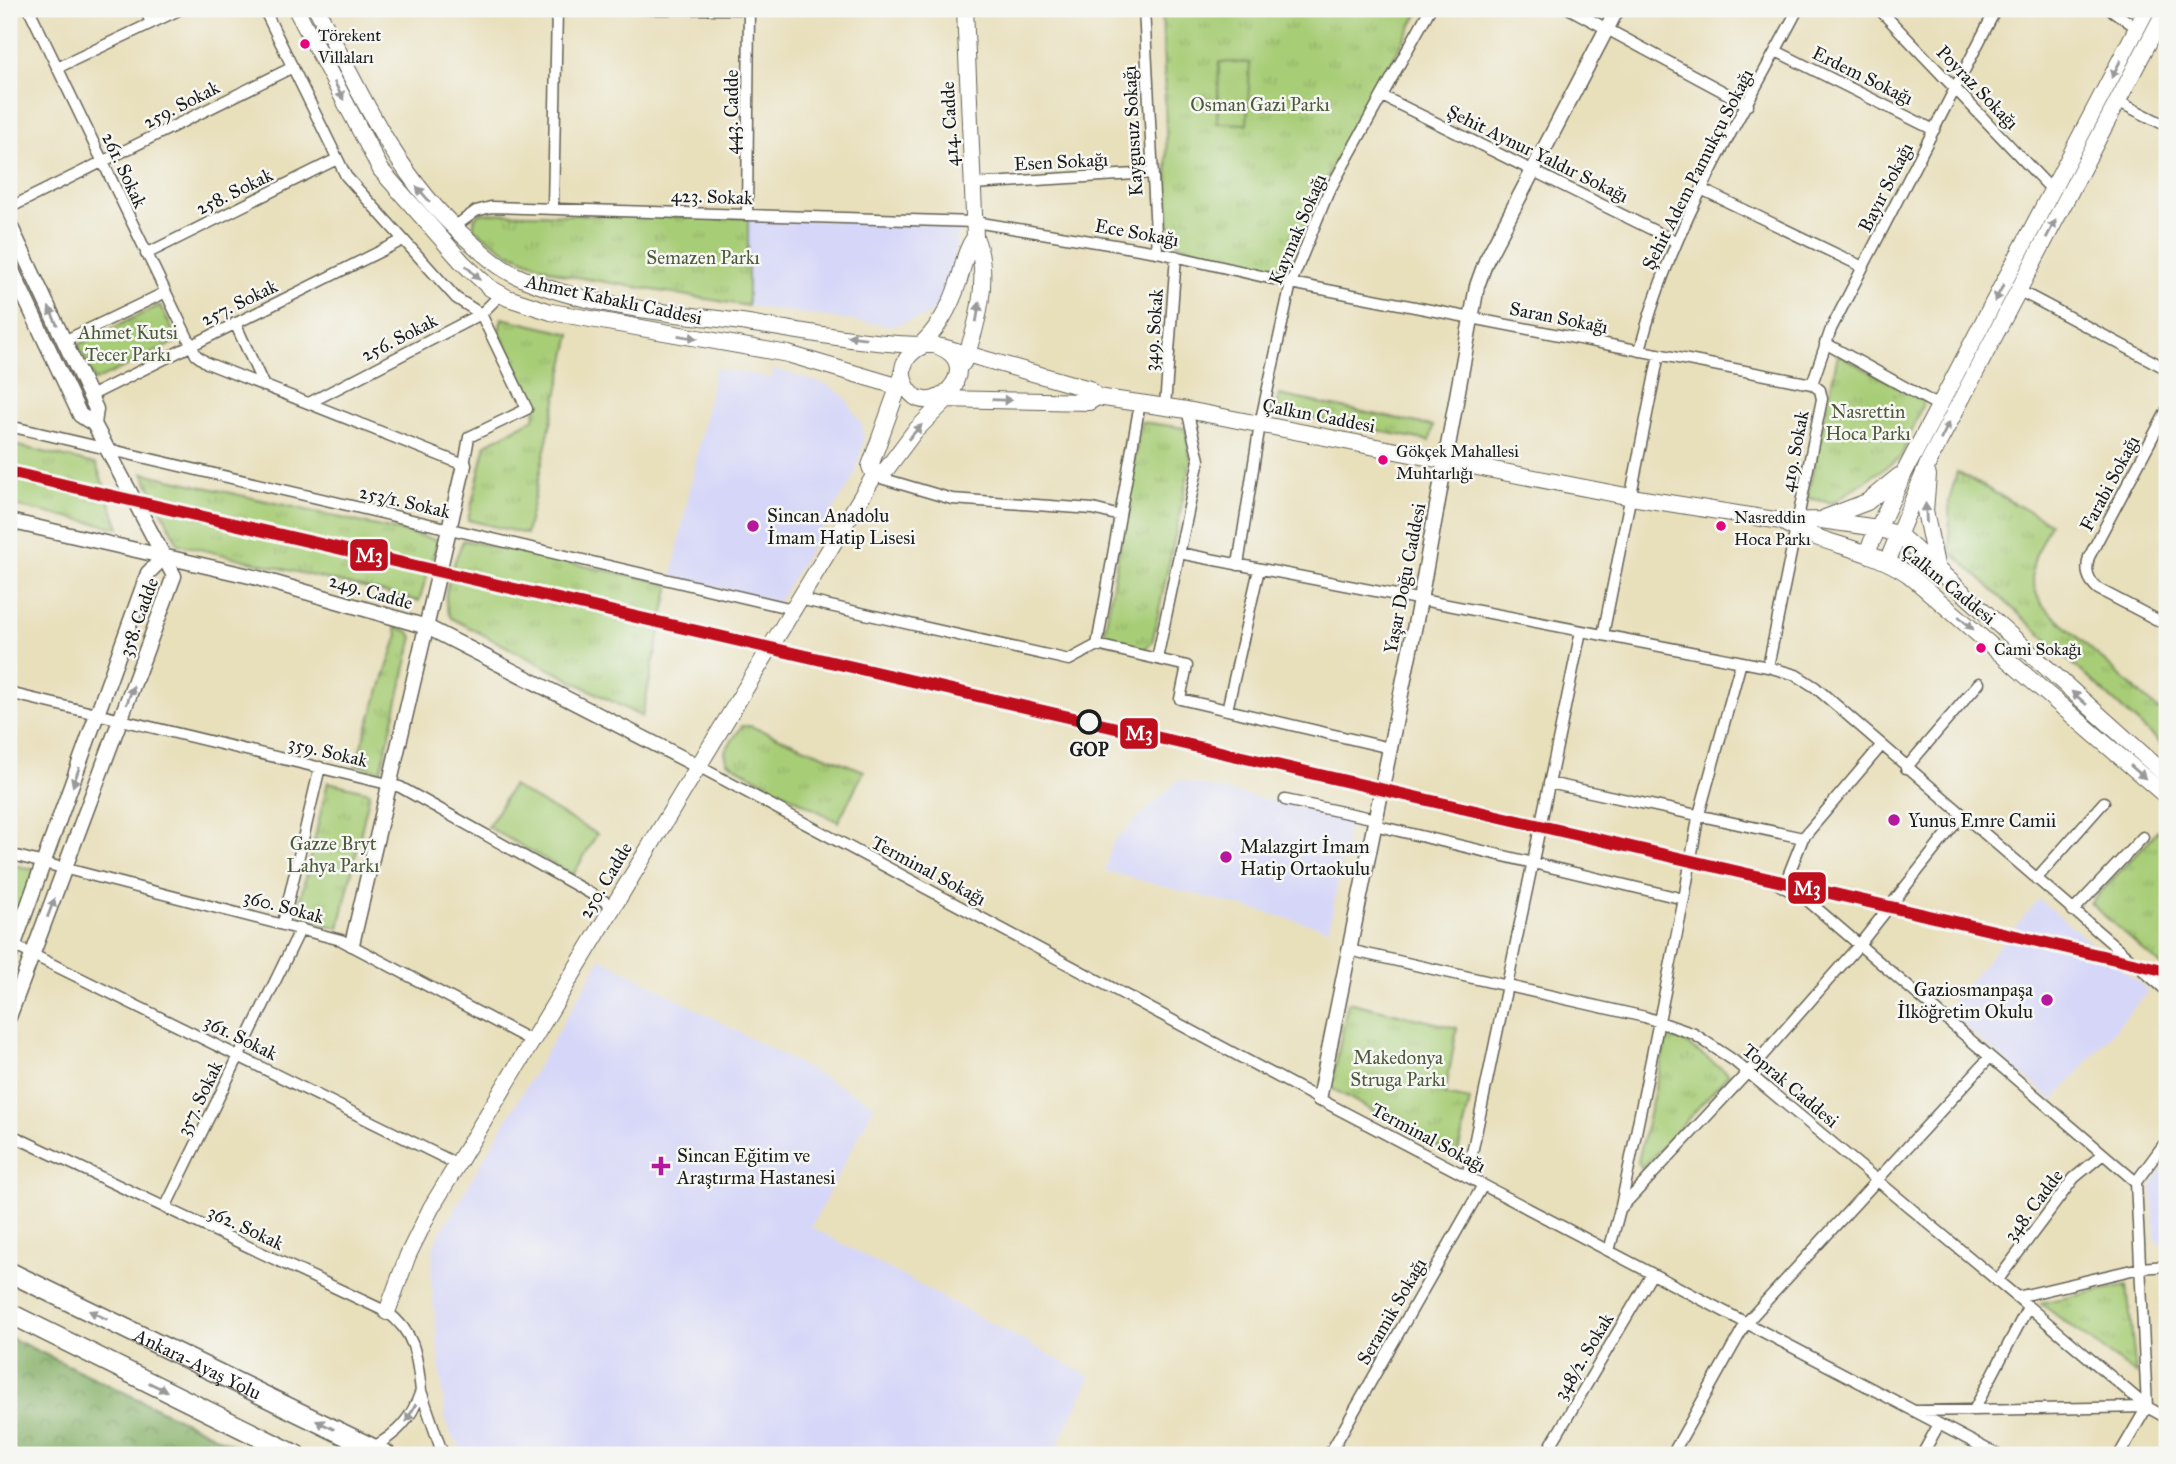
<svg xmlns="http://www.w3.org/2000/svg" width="2176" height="1464" font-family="'IM FELL Great Primer',serif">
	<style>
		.built { fill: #d6d7f8 }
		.grass { fill: url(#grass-tufts); stroke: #62744a; stroke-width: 2 }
		.forest { fill: url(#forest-crowns); stroke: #516642; stroke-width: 2 }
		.pitch { fill: #a8cd77; stroke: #62744a; stroke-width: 2 }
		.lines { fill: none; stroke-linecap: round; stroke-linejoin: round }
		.minor-casing { stroke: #636054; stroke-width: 13 }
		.tertiary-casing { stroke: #636054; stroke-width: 17 }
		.secondary-casing { stroke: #636054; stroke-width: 18 }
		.trunk-casing { stroke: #636054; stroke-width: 22 }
		.minor { stroke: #fff; stroke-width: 10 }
		.tertiary { stroke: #fff; stroke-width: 14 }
		.secondary { stroke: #fff; stroke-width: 16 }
		.trunk { stroke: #fff; stroke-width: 19 }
		.metro-1-casing { stroke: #f6f6f2; stroke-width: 18 }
		.metro-1 { stroke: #bf0e1c; stroke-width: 12 }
		.oneway { fill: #999 }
		.bus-dot { fill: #e5007d; stroke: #f6f6f2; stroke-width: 2.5 }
		.poi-dot { fill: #b5179e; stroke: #f6f6f2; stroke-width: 2.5 }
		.stop-dot { fill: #f6f6f2; stroke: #1c1c1c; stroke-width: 3.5 }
		.labels { text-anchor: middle; stroke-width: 5; stroke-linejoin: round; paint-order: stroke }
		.bus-label { font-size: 17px; fill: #1c1c1c; stroke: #f6f6f2; text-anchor: start }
		.street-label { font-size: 19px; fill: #1c1c1c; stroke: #f6f6f2 }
		.park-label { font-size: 19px; fill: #4d5a3c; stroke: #f6f6f2 }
		.poi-label { font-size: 19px; fill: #1c1c1c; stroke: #f6f6f2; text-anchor: start }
		.stop-label { font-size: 19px; font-weight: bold; fill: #1c1c1c; stroke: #f6f6f2 }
		.line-badge { stroke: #f6f6f2; stroke-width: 2.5 }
		.badge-label { font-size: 19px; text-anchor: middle; font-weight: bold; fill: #fff }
	</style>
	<defs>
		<pattern id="grass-tufts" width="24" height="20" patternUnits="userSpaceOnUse" patternTransform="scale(1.75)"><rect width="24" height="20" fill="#a8cd77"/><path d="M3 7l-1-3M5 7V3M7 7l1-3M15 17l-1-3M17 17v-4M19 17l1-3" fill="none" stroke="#90af66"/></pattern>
		<pattern id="forest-crowns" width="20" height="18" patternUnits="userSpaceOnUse" patternTransform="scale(1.75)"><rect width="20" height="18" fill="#86b068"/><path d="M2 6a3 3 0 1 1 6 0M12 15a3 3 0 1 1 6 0" fill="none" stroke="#6d8e55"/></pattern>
	</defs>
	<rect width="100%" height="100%" fill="#f6f6f2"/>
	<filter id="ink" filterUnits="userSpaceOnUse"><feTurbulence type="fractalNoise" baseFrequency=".0143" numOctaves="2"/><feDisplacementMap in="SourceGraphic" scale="14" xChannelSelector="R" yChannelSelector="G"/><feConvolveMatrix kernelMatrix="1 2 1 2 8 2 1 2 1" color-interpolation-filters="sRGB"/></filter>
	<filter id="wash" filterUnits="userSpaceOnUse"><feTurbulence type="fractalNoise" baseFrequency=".00686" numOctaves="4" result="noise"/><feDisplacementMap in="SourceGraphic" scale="28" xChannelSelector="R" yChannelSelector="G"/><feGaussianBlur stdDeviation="1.57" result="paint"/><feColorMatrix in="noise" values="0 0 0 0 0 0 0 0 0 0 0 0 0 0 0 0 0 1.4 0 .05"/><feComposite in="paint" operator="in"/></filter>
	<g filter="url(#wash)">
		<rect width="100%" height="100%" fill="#e8dfbb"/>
		<!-- built -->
		<path class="built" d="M748 218 960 225 947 292 938 306 926 316 891 326 748 306Z
			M715 368 772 378 774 369 828 385 845 397 862 425 864 441 855 475 778 602 672 576Z
			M1178 780 1350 819 1329 929 1105 871 1112 843Z
			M2039 899 2148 991 2054 1101 1945 1010Z
			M601 958 875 1105 811 1227 1091 1377 1053 1455H466L451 1435 445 1418 431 1279 434 1244Z
			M2167 1163V1248L2155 1241 2152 1185Z"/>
		<!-- grass -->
		<path class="grass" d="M1162 9H1421L1320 189 1286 272 1179 245 1169 222Z
			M479 213 748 218V306L564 275 509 253 474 229V219Z
			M160 305 178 341 95 381 78 345Z
			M502 318 571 334 526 534 468 520 486 444 534 419 536 407 499 331Z
			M1838 354 1924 401 1901 457 1832 503 1807 498Z
			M1279 395 1433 426 1430 441 1276 411Z
			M1141 422 1185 428 1191 461 1152 643 1143 650 1103 641Z
			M9 444 96 464 119 528 9 505Z
			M1957 472 2050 523C2035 557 2024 568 2041 604L2167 718V750L1950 551 1949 501Z
			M143 473 438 540 419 601 178 544Z
			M463 540 670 584 642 717 451 618C437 595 455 563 463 540Z
			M395 627 408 631 413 637 381 771 355 765 398 635Z
			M742 726H750L864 771 838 822 727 762 725 751Z
			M328 782 370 792 339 928 296 917Z
			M2167 821V971L2090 903Z
			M9 864 35 870 12 936 9 934Z
			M1348 1002 1457 1028 1445 1095 1470 1100 1457 1157 1331 1088Z
			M1667 1037 1681 1040 1729 1074 1641 1170 1638 1162Z
			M2127 1285 2136 1374 2040 1303Z"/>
		<!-- forest -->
		<path class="forest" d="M9 1337 254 1455H9Z"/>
		<!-- pitch -->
		<path class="pitch" d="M1219 62 1250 63 1247 124 1217 123Z
			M512 786 597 834 573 875 488 827Z"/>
	</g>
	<g filter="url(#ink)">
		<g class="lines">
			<!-- minor casing -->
			<g class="minor-casing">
				<path id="minor" d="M29 9 196 355 207 363 464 465 469 437 527 409 481 314 456 298 346 176 264 9
					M145 9 151 23
					M643 9H871
					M1144 9 1157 252
					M1570 9 1748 105
					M1879 9 2052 190
					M2110 9 2137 28
					M1776 51 1934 130
					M57 68 181 9
					M1382 96 1677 242
					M2119 102 2167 126
					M973 184 1152 173
					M1703 190 1863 267
					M9 208 293 67
					M553 208 557 9
					M747 214 749 9
					M454 227 476 211 491 207 975 222 1157 252 1291 283 1812 384 1820 390 1822 399 1768 667
					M146 254 337 159
					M2018 290 2167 369
					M235 323 264 386
					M64 341 164 293
					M1825 343 1939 406
					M1640 351C1667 233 1742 116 1798 9
					M1812 384 1831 329 1996 9
					M90 396 403 240
					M309 403 481 314 501 294
					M1165 407 1176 256
					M2167 410 2089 557C2085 571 2088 580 2098 589L2167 625
					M9 426 793 609
					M874 476 952 499 1093 509 1120 516
					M1179 553 1768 667 1796 675 1815 687 2167 991
					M1238 565 1260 424 1291 283 1328 193 1430 9
					M799 599 1069 660 1097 645 1187 666 1180 699 1390 748
					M1603 635 1659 354
					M1097 645 1140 403
					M1157 659 1199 460 1187 410
					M9 693 400 787 613 906
					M1227 710 1259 569
					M698 766 1319 1099 1998 1455
					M1906 768 1979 683
					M1549 783 1803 838 1881 746
					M1285 800 1376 819
					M1374 825 1684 899 1698 818 1741 662
					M9 854 341 940 532 1041
					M1691 862 1776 883 1807 900 2136 1182 2147 1407
					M2036 879 2104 802
					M1784 886 1803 838
					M2073 911 2143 837
					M283 923 320 767
					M9 943 457 1164
					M1349 950 1645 1017 1694 1034 1733 1060 2017 1297 2140 1268 2167 1266
					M9 1134 387 1312C416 1333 417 1358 421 1391
					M1467 1177 1581 631
					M2136 1182 2167 1140
					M1621 1206 1684 899
					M165 1208 301 928
					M1609 1251 1620 1209 1748 1072 1860 944 1962 815
					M1997 1281 2074 1178 2102 1155
					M2017 1297 2147 1407 2167 1418
					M1974 1410 2028 1307
					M1916 1411 2147 1407
					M372 1448C398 1433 411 1420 421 1391L443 1455
					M1329 1455 1483 1185
					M1545 1455 1652 1274
					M1672 1455 1746 1323 1990 1057
					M1922 1455 1939 1424
					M2119 1455 2147 1407"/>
			</g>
			<!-- tertiary casing -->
			<g class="tertiary-casing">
				<path id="tertiary" d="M9 223 96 409 94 424
					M9 264 80 415 94 424 174 576 9 1017
					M9 521 254 577 427 627 698 766
					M352 944 464 465
					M9 958 148 573 164 557
					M1319 1099 1420 600 1477 286 1486 261 1617 9"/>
			</g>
			<!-- secondary casing -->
			<g class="secondary-casing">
				<path id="secondary" d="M296 9 381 170 462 262 490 288 508 298 551 312 788 354 900 387
					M317 9C359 91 395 175 466 238 482 252 497 267 517 276 583 306 663 312 734 321 798 330 870 346 934 345 994 363 925 432 905 383 898 365 909 351 925 345
					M942 347 1089 389 1097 397 1187 410 1631 497 1781 521 1821 520 1878 528 1899 535 2167 776
					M917 348C936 333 951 306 958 283 964 266 964 252 975 237
					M963 363C978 327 991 274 975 237L965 9
					M940 399 1089 402 1097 397
					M1928 475 1925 511 1936 565
					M874 476 870 466 902 377
					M1825 518 1867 502 1899 476
					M1781 521C1821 545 1868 547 1908 574L2167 797
					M1867 552 1904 473 2147 9
					M1888 560 1929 461 2166 9
					M387 1312 408 1255 431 1208 874 476 885 471 914 432 947 399 955 385"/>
			</g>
			<!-- trunk casing -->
			<g class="trunk-casing">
				<g id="trunk">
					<path id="s1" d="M9 1272 386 1455"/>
					<path d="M9 1313 296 1455"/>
				</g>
			</g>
			<!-- minor -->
			<use href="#minor" class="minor"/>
			<!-- tertiary -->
			<use href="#tertiary" class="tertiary"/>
			<!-- secondary -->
			<use href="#secondary" class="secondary"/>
			<!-- trunk -->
			<use href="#trunk" class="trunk"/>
			<!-- metro-1 casing -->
			<g class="metro-1-casing">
				<path id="metro-1" d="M9 472 2167 971"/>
			</g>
			<!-- metro-1 -->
			<use href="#metro-1" class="metro-1"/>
		</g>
		<!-- one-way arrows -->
		<defs><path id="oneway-solid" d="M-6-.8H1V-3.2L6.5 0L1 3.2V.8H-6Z" transform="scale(1.75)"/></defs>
		<g class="oneway">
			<use href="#oneway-solid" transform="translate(2116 69) rotate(118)"/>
			<use href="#oneway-solid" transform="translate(339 91) rotate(63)"/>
			<use href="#oneway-solid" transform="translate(423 194) rotate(-131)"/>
			<use href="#oneway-solid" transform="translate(2051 229) rotate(-62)"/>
			<use href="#oneway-solid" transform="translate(473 273) rotate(45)"/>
			<use href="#oneway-solid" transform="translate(1999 293) rotate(118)"/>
			<use href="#oneway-solid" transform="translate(978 312) rotate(-80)"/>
			<use href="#oneway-solid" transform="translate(53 316) rotate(-115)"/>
			<use href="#oneway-solid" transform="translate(688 337) rotate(9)"/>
			<use href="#oneway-solid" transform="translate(857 337) rotate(-173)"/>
			<use href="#oneway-solid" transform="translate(1002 400) rotate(2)"/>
			<use href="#oneway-solid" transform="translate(1945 431) rotate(-63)"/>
			<use href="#oneway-solid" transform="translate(915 432) rotate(-47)"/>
			<use href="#oneway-solid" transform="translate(1926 513) rotate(-93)"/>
			<use href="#oneway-solid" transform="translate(1966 623) rotate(41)"/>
			<use href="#oneway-solid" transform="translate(130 695) rotate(-70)"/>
			<use href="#oneway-solid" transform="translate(2079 698) rotate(-139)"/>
			<use href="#oneway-solid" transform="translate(2138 772) rotate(41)"/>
			<use href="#oneway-solid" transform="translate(76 777) rotate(109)"/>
			<use href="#oneway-solid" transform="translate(51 908) rotate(-69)"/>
			<use href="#oneway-solid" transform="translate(98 1315) rotate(-154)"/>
			<use href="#oneway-solid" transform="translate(158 1387) rotate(26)"/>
			<use href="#oneway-solid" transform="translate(411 1413) rotate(119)"/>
			<use href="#oneway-solid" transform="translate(325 1425) rotate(-154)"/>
		</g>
	</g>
	<!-- markers -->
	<g class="bus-dot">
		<circle cx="305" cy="44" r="6"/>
		<circle cx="1383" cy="460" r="6"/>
		<circle cx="1721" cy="526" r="6"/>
		<circle cx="1981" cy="648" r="6"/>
	</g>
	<g class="poi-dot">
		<circle cx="753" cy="526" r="7"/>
		<circle cx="1894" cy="820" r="7"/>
		<circle cx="1226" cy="857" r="7"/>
		<circle cx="2047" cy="1000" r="7"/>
		<path d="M657.5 1155.5h7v7h7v7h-7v7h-7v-7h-7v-7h7z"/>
	</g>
	<circle class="stop-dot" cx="1089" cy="722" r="11"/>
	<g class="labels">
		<!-- bus labels -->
		<g class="bus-label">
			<text x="318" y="41">Törekent<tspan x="318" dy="22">Villaları</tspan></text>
			<text x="1396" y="457">Gökçek Mahallesi<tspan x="1396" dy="22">Muhtarlığı</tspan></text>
			<text x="1734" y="523">Nasreddin<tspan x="1734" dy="22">Hoca Parkı</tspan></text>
			<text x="1994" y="655">Cami Sokağı</text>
		</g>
		<!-- street labels -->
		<g class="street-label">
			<text transform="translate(1863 75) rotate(26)" y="7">Erdem Sokağı</text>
			<text transform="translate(1978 87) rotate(46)" y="7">Poyraz Sokağı</text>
			<text transform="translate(181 104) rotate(-27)" y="7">259. Sokak</text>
			<text transform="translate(731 112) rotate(-90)" y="7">443. Cadde</text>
			<text transform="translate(949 124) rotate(-93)" y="7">414. Cadde</text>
			<text transform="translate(1132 131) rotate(-93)" y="7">Kaygusuz Sokağı</text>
			<text transform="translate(1538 153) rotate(26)" y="7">Şehit Aynur Yaldır Sokağı</text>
			<text transform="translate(1061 161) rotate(-3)" y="7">Esen Sokağı</text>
			<text transform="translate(1697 169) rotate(-63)" y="7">Şehit Adem Pamukçu Sokağı</text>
			<text transform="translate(125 170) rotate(65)" y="7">261. Sokak</text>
			<text transform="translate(1885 187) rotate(-63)" y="7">Bayır Sokağı</text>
			<text transform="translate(234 191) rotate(-26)" y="7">258. Sokak</text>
			<text transform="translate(712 196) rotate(2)" y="7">423. Sokak</text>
			<text transform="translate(1297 229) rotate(-67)" y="7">Kaymak Sokağı</text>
			<text transform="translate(1137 232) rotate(10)" y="7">Ece Sokağı</text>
			<text transform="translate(614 299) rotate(12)" y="7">Ahmet Kabaklı Caddesi</text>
			<text transform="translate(239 302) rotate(-26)" y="7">257. Sokak</text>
			<text transform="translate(1559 317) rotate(11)" y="7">Saran Sokağı</text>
			<text transform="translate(1153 330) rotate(-86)" y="7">349. Sokak</text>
			<text transform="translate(399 337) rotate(-27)" y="7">256. Sokak</text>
			<text transform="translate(1319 415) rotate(11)" y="7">Çalkın Caddesi</text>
			<text transform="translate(1794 451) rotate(-79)" y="7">419. Sokak</text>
			<text transform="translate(2109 483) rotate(-62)" y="7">Farabi Sokağı</text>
			<text transform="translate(405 501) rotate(13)" y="7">253/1. Sokak</text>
			<text transform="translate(1404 578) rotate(-79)" y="7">Yaşar Doğu Caddesi</text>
			<text transform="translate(1949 584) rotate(39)" y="7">Çalkın Caddesi</text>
			<text transform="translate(371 591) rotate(16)" y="7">249. Cadde</text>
			<text transform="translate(138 617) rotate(-70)" y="7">358. Cadde</text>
			<text transform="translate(328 751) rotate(13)" y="7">359. Sokak</text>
			<text transform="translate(929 870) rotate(28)" y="7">Terminal Sokağı</text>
			<text transform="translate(605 880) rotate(-59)" y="7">250. Cadde</text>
			<text transform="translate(284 906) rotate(15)" y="7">360. Sokak</text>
			<text transform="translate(241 1037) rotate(26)" y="7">361. Sokak</text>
			<text transform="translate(1791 1085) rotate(40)" y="7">Toprak Caddesi</text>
			<text transform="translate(199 1098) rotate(-64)" y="7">357. Sokak</text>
			<text transform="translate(1429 1137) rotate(28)" y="7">Terminal Sokağı</text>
			<text transform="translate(2033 1205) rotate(-53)" y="7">348. Cadde</text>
			<text transform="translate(246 1227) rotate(25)" y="7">362. Sokak</text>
			<text transform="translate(1391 1311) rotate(-60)" y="7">Seramik Sokağı</text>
			<text transform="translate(1583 1356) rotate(-59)" y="7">348/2. Sokak</text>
			<text dy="7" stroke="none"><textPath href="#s1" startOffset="210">Ankara-Ayaş Yolu</textPath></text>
		</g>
		<!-- park labels -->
		<g class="park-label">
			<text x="1260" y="111">Osman Gazi Parkı</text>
			<text x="703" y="264">Semazen Parkı</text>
			<text x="128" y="339">Ahmet Kutsi<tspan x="128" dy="22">Tecer Parkı</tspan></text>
			<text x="1868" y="418">Nasrettin<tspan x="1868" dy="22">Hoca Parkı</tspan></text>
			<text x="333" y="850">Gazze Bryt<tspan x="333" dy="22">Lahya Parkı</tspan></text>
			<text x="1398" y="1064">Makedonya<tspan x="1398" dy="22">Struga Parkı</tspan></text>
		</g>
		<!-- poi labels -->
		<g class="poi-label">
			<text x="767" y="522">Sincan Anadolu<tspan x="767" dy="22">İmam Hatip Lisesi</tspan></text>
			<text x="1908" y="827">Yunus Emre Camii</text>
			<text x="1240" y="853">Malazgirt İmam<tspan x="1240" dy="22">Hatip Ortaokulu</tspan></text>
			<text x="2033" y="996" text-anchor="end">Gaziosmanpaşa<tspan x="2033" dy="22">İlköğretim Okulu</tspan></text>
			<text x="677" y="1162">Sincan Eğitim ve<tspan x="677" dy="22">Araştırma Hastanesi</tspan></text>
		</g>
		<!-- stop labels -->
		<g class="stop-label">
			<text x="1089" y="756">GOP</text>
		</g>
	</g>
	<g class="line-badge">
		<rect x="349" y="538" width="40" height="34" rx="7" fill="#bf0e1c"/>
		<rect x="1119" y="717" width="40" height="33" rx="7" fill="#bf0e1c"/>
		<rect x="1787" y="871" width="40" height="34" rx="7" fill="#bf0e1c"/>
	</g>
	<g class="badge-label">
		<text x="369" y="562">M3</text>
		<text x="1139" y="740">M3</text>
		<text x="1807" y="895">M3</text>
	</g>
	<!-- margin -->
	<rect width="2176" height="1464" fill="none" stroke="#f6f6f2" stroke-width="35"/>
</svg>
